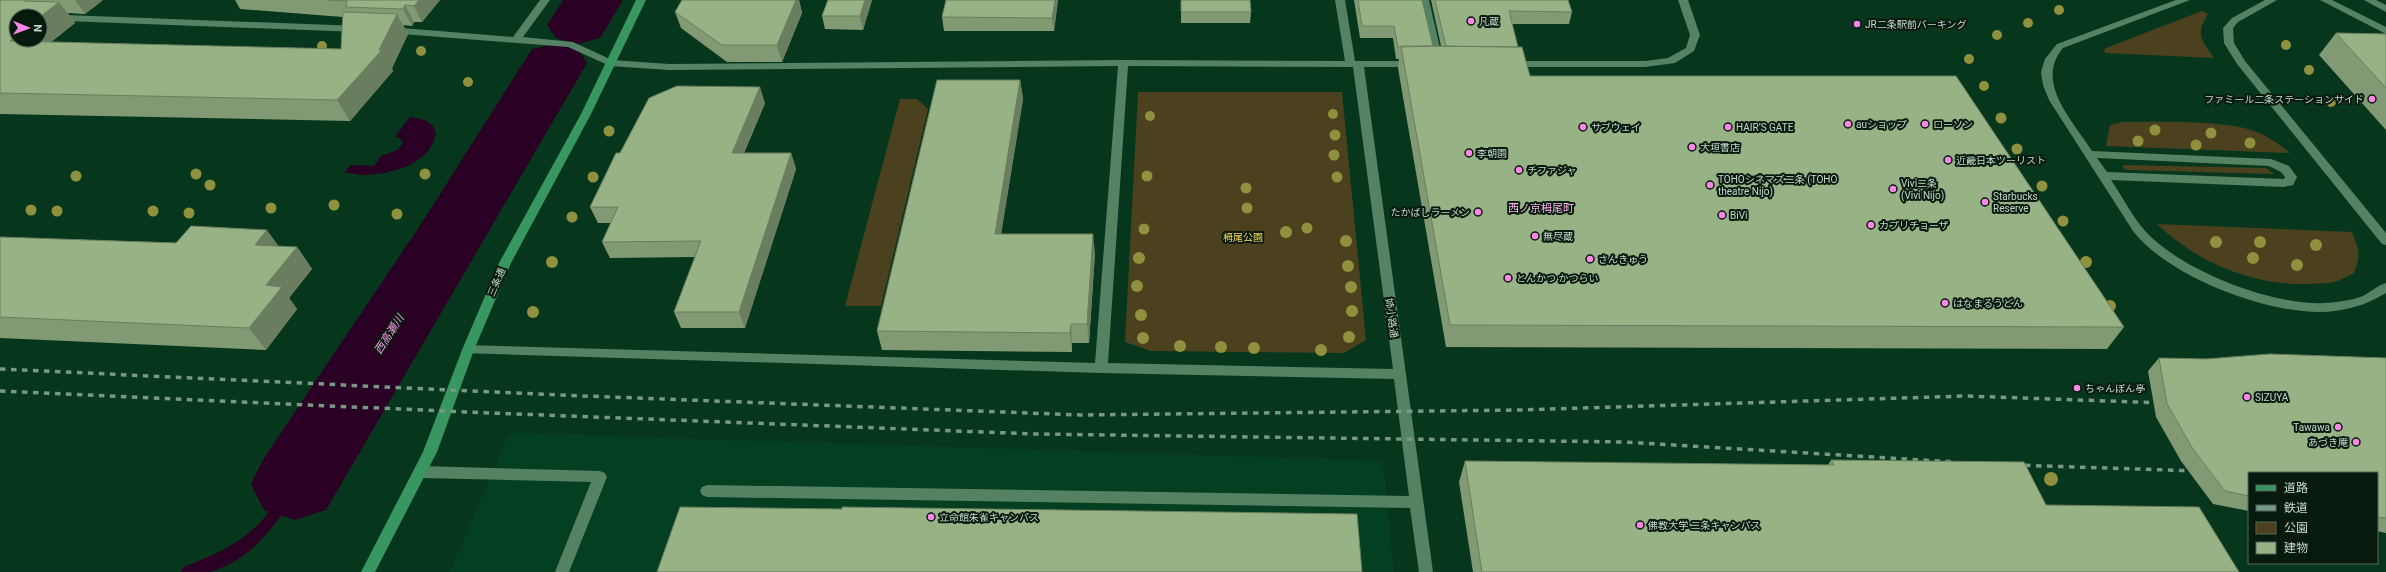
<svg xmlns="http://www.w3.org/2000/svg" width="2386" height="572" font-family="Roboto,'Noto Sans JP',sans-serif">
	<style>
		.built { fill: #033f20 }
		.green { fill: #4b411e }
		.water { fill: #2a0025 }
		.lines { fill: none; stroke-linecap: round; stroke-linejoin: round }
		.stream { fill: #2a0025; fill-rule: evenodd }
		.river { fill: #2a0025; fill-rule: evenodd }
		.minor { fill: #548263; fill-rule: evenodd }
		.major { fill: #389661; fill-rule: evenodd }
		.rail { stroke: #769884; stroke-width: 3.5; stroke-dasharray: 5.5 5.5; stroke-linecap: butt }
		.tree { fill: #8f913e }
		.wall { fill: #829a73 }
		.shaded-wall { fill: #6a7d5e }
		.building { fill: #97b386; stroke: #6a7d5e }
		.poi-dot { fill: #fa87e7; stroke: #081a0e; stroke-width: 1.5 }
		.labels { text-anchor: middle; stroke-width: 4; stroke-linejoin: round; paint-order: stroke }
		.poi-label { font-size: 10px; fill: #c3dbca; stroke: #081a0e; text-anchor: start }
		.park-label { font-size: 10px; fill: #ffdb59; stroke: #081a0e }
		.street-label { font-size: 10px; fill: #c3dbca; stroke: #081a0e }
		.neighbourhood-label { font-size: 11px; fill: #f4b3e6; stroke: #081a0e }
		.water-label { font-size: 11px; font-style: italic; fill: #fa9ae9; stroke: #081a0e }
	</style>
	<rect width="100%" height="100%" fill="#06371d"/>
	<!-- built -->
	<path class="built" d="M509 433 1383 461 1394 572H450Z"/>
	<!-- green -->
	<path class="green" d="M2202 11 2208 14C2195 35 2201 39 2214 58L2105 53 2104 50 2106 48Z
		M1138 92H1342L1366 340 1344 353 1151 351 1125 342Z
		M900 99H917L928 109 881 306H845Z
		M2122 122C2158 122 2214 120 2248 129 2263 133 2278 143 2290 153L2106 146 2110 125Z
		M2123 165 2266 168 2274 174 2127 170 2123 168Z
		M2157 224 2352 232C2359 250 2361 255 2354 273 2348 276 2341 280 2334 282 2327 284 2317 283 2310 284 2252 286 2198 263 2157 224Z"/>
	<!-- water -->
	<path class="water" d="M410 117C422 119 432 120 436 133 430 165 392 174 364 175 357 175 352 173 344 173L351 165 374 166 381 156 398 150 403 143 400 138 395 137Z"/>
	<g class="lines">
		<!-- stream -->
		<path class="stream" d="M295 478 300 480 302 484 300 488C277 523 253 560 209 572 201 572 190 572 181 572L183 567C213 556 243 543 264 518 273 506 281 492 290 480Z"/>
		<!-- river -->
		<path class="river" d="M563 0H623L600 38 578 44 556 38 547 25Z
			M555 44 578 49 587 63 326 510 295 520 264 510 251 484 264 458 423 221 532 49Z"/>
		<!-- minor -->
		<path class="minor" d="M540 0H550L523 37 573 42 612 60 669 64 1123 60 1345 61 1335 0H1345L1355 61H1413L1418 64 1413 67H1364L1433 572H1419L1410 508 707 497 702 495 700 491 702 487 707 485 1409 496 1394 379 1101 373 464 353 462 350 464 347 468 345 1095 363 1118 66 669 70 610 66 568 47 389 33 384 30 389 27 513 37ZM1128 66 1353 67 1393 369 1108 363Z
			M1419 0H1429L1443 61 1442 63 1438 64 1433 61Z
			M1678 0H1688L1700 35 1694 51 1675 63 1645 67H1512L1507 64 1512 61H1645L1668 58 1686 48 1690 35Z
			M2176 0H2190L2063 48C2034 82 2073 121 2092 151L2271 159 2289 166 2297 177 2293 185 2284 187 2111 180C2124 199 2135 222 2151 237 2190 274 2282 310 2336 302 2343 301 2352 300 2360 297 2369 294 2376 286 2386 283V293C2369 303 2356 308 2335 311 2277 319 2169 278 2133 231L2049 100 2043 85 2041 72 2045 59 2057 44ZM2097 158 2269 166 2281 172 2285 177 2284 179 2107 172Z
			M2265 0H2277L2238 22 2233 28 2234 43 2245 61 2386 233V245L2382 244 2237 64 2224 43 2223 28 2232 18Z
			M2320 0H2332L2386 27V34Z
			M2364 0H2376L2386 5V12Z
			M40 14 359 26 364 29 359 32 40 20V16H36Z
			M421 466 600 471 605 473 607 477 569 572H555L591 482 421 478 416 476 414 472 416 468Z"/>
		<!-- major -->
		<path class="major" d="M636 0H646L591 114 511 263 474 350 437 452 375 572H361L423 452 462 350 499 263 581 114Z"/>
		<!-- rail -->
		<path class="rail" d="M0 369 558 395 1081 415 1519 410 1966 396 2164 403
			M0 391 465 412 1035 434 1624 442 1956 462
			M2014 465 2198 471"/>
	</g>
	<!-- trees -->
	<g class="tree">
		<circle cx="2059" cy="10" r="5"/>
		<circle cx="2028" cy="23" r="5"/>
		<circle cx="1997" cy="35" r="5"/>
		<circle cx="2286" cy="45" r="5"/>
		<circle cx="322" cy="46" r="5"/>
		<circle cx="421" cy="51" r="5"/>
		<circle cx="1969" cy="59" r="5"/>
		<circle cx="2309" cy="70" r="5"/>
		<circle cx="468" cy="82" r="5"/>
		<circle cx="1984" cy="86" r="5"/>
		<circle cx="2331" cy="102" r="5"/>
		<circle cx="1333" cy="114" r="5"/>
		<circle cx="1150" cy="116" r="5"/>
		<circle cx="2001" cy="118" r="5.5"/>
		<circle cx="2155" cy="130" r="5.5"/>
		<circle cx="609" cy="131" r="5.5"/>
		<circle cx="2211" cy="133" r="5.5"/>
		<circle cx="1335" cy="135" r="5.5"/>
		<circle cx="2138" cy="141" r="5.5"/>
		<circle cx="2250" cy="143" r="5.5"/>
		<circle cx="2196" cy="145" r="5.5"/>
		<circle cx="2017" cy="149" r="5.5"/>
		<circle cx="1334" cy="155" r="5.5"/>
		<circle cx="196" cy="174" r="5.5"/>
		<circle cx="425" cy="174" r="5.5"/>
		<circle cx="76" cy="176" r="5.5"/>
		<circle cx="1147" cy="176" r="5.5"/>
		<circle cx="593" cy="177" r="5.5"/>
		<circle cx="1337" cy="177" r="5.5"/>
		<circle cx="210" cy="185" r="5.5"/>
		<circle cx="2042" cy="186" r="5.5"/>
		<circle cx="1246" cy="188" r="5.5"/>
		<circle cx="334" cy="205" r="5.5"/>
		<circle cx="271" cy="208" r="5.5"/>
		<circle cx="1247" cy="208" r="5.5"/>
		<circle cx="31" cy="210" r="5.5"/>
		<circle cx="57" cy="211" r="5.5"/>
		<circle cx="153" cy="211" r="5.5"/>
		<circle cx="189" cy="213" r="5.5"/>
		<circle cx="397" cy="214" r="5.5"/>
		<circle cx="572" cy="217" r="5.5"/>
		<circle cx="2063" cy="221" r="5.5"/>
		<circle cx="1307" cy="228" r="5.5"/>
		<circle cx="1144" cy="229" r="5.5"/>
		<circle cx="1286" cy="232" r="6"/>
		<circle cx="1346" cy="241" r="6"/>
		<circle cx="2216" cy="242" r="6"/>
		<circle cx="2260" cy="242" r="6"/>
		<circle cx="2316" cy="245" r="6"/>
		<circle cx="1139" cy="258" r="6"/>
		<circle cx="2253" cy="258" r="6"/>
		<circle cx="552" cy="262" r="6"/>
		<circle cx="2086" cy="262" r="6"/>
		<circle cx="2297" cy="265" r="6"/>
		<circle cx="1348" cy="266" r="6"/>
		<circle cx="1137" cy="286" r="6"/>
		<circle cx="1351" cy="287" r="6"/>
		<circle cx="2110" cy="306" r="6"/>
		<circle cx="1352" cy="311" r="6"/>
		<circle cx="533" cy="312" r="6"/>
		<circle cx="1141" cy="315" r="6"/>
		<circle cx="1349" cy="337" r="6"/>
		<circle cx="1143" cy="338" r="6"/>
		<circle cx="1180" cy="346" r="6"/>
		<circle cx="1221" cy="347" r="6"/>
		<circle cx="1254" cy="348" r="6"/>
		<circle cx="1321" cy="350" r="6"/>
		<circle cx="2051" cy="479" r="7"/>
	</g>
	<!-- wall -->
	<path class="wall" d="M0 0H103L85 14 68 13 75 23 51 42 341 49 343 17 240 9 235 0H440L422 22H414L412 26 403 25 408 34 392 68 393 71 350 121 0 114Z
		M682 0H799L802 13 782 62H727L681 28 675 12Z
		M828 0H872L863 30 825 29 822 16Z
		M1058 0 1054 31H944L942 17Z
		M1181 0 1251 12 1250 23H1181Z
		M1354 0H1422L1433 46H1441L1431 0H1568L1572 12 1569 24H1512L1518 47 1530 76 2124 327 2107 349 1446 347 1398 68 1399 59H1396L1393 38H1360Z
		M2336 33 2386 34V130L2319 55Z
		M1020 80 1023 99 1001 234 1095 253 1089 343H1072V352L882 350 877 331Z
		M765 103 744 153H791L796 169 745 328H681L674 312 695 257 610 258 602 242 611 223H598L590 207 620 153Z
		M0 237 297 247 312 269 289 298 297 309 266 350 0 338Z
		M2159 358 2206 359 2386 358V533L2377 531V473H2249V511L2213 504 2181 461 2156 417 2148 371Z
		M1831 460 2046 505 2239 572H1473L1459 482 1465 461 1828 465Z"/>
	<!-- shaded-wall -->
	<path class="shaded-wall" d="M75 0H103L85 14Z
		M419 0H440L422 22 414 6Z
		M796 0H799L802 13 782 62 777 45Z
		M865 0H872L863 30 860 16Z
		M1055 0H1058L1054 31 1052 18Z
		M59 2 75 23 26 62 10 41 16 36V40H40V17Z
		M405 5 414 22 412 26 403 9Z
		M397 14 408 34 392 68 393 71 350 121 337 100 379 50Z
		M1020 80 1023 99 998 253 995 234Z
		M760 87 765 103 737 170 732 153Z
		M791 153 796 169 745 328 739 312Z
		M267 230 283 252 255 245Z
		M1093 234 1095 253 1089 343 1087 324Z
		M297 247 312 269 289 298 297 309 266 350 249 328 266 285Z
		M1071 324 1072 343V352L1070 333Z"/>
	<!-- building -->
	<path class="building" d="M0 0H24V1L59 2 40 17V16H16V36L10 41 341 49 343 12 397 14 379 50H382L337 100 0 93Z
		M329 0H419L414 6 405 5 403 9 346 7 347 1Z
		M682 0H796L777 45H722L675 12Z
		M828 0H865L860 16H822Z
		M946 0H1055L1052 18 942 17Z
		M1181 0H1250L1251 12H1181Z
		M1358 0H1422L1433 46 1398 47 1394 26H1362Z
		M1435 0H1568L1572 12 1509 11 1518 47 1446 46Z
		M2336 33 2386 34V88Z
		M1401 46 1522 47 1530 76H1956L2124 327 1450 325Z
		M937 80H1020L995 234H1093L1087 324H1071L1070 333 877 331Z
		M677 86 760 87 732 153H791L739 312H674L701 241 602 242 618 207H590L616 153H620L649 98Z
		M191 226 267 230 255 245 297 247 266 285 282 287 249 328 0 317V237L176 243Z
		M2270 354 2386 358V518L2377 517V473H2249V496L2225 491 2193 449 2167 404 2159 358 2206 359Z
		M1831 460 2024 462 2046 505 2199 507 2239 572H1482L1465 461 1834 465Z
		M680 507 842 509V507L1357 514 1362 572H657Z"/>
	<!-- markers -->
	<g class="poi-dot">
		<circle cx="1471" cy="21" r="4"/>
		<circle cx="1857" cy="24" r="4"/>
		<circle cx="2372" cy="99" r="4"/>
		<circle cx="1848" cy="124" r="4"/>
		<circle cx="1925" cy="124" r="4"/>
		<circle cx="1583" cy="127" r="4"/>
		<circle cx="1728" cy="127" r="4"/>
		<circle cx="1692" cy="147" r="4"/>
		<circle cx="1469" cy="153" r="4"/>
		<circle cx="1948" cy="160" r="4"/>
		<circle cx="1519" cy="170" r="4"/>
		<circle cx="1710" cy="185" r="4"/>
		<circle cx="1893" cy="189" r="4"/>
		<circle cx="1985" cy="202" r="4"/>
		<circle cx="1478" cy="212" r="4"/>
		<circle cx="1722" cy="215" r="4"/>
		<circle cx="1871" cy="225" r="4"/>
		<circle cx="1535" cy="236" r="4"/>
		<circle cx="1590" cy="259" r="4"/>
		<circle cx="1508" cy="278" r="4"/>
		<circle cx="1945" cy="303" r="4"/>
		<circle cx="2077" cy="388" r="4"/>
		<circle cx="2247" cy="397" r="4"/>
		<circle cx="2338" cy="427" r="4"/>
		<circle cx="2356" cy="442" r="4"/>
		<circle cx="931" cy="517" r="4"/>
		<circle cx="1640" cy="525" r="4"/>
	</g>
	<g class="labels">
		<!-- poi labels -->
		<g class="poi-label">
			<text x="1479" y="25">凡蔵</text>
			<text x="1865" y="28">JR二条駅前パーキング</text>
			<text x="2364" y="103" text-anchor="end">ファミール二条ステーションサイド</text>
			<text x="1856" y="128">auショップ</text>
			<text x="1933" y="128">ローソン</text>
			<text x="1591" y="131">サブウェイ</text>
			<text x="1736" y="131">HAIR’S GATE</text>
			<text x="1700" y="151">大垣書店</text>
			<text x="1477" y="157">李朝園</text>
			<text x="1956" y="164">近畿日本ツーリスト</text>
			<text x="1527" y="174">チファジャ</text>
			<text x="1718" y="183">TOHOシネマズ二条 (TOHO<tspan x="1718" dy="12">theatre Nijo)</tspan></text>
			<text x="1901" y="187">Vivi二条<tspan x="1901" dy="12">(Vivi Nijo)</tspan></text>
			<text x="1993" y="200">Starbucks<tspan x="1993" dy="12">Reserve</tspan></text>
			<text x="1470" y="216" text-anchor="end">たかばしラーメン</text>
			<text x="1730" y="219">BiVi</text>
			<text x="1879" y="229">カプリチョーザ</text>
			<text x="1543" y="240">無尽蔵</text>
			<text x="1598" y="263">さんきゅう</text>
			<text x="1516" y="282">とんかつ かつらい</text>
			<text x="1953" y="307">はなまるうどん</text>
			<text x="2085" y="392">ちゃんぽん亭</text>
			<text x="2255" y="401">SIZUYA</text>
			<text x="2330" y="431" text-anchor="end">Tawawa</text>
			<text x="2348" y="446" text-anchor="end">あづき庵</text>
			<text x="939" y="521">立命館朱雀キャンパス</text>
			<text x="1648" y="529">佛教大学 二条キャンパス</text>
		</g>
		<!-- park labels -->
		<g class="park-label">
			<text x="1243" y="241">栂尾公園</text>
		</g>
		<!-- street labels -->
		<g class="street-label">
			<text transform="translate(496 282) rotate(-67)" y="4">三条通</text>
			<text transform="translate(1392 318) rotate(82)" y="4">姉小路通</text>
		</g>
		<!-- neighbourhood labels -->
		<g class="neighbourhood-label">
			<text x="1541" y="212">西ノ京栂尾町</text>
		</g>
		<!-- water labels -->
		<g class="water-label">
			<text transform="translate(389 334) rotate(-57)" y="4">西高瀬川</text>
		</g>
	</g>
	<!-- legend -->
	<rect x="2248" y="472" width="130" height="92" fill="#081a0e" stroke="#536759"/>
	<rect x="2256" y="485" width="20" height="6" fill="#389661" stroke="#536759"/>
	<text x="2284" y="492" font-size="12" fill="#c3dbca">道路</text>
	<rect x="2256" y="505" width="20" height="6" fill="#769884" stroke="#536759"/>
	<text x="2284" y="512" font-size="12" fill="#c3dbca">鉄道</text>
	<rect x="2256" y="522" width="20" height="12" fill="#4b411e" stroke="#536759"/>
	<text x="2284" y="532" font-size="12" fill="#c3dbca">公園</text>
	<rect x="2256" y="542" width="20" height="12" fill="#97b386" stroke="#536759"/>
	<text x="2284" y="552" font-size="12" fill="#c3dbca">建物</text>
	<!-- north arrow -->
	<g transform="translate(28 28) rotate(91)"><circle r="19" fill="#081a0e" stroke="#536759"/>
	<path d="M0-3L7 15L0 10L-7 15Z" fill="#fa87e7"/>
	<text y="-6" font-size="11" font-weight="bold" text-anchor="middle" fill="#c3dbca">N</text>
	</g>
</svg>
